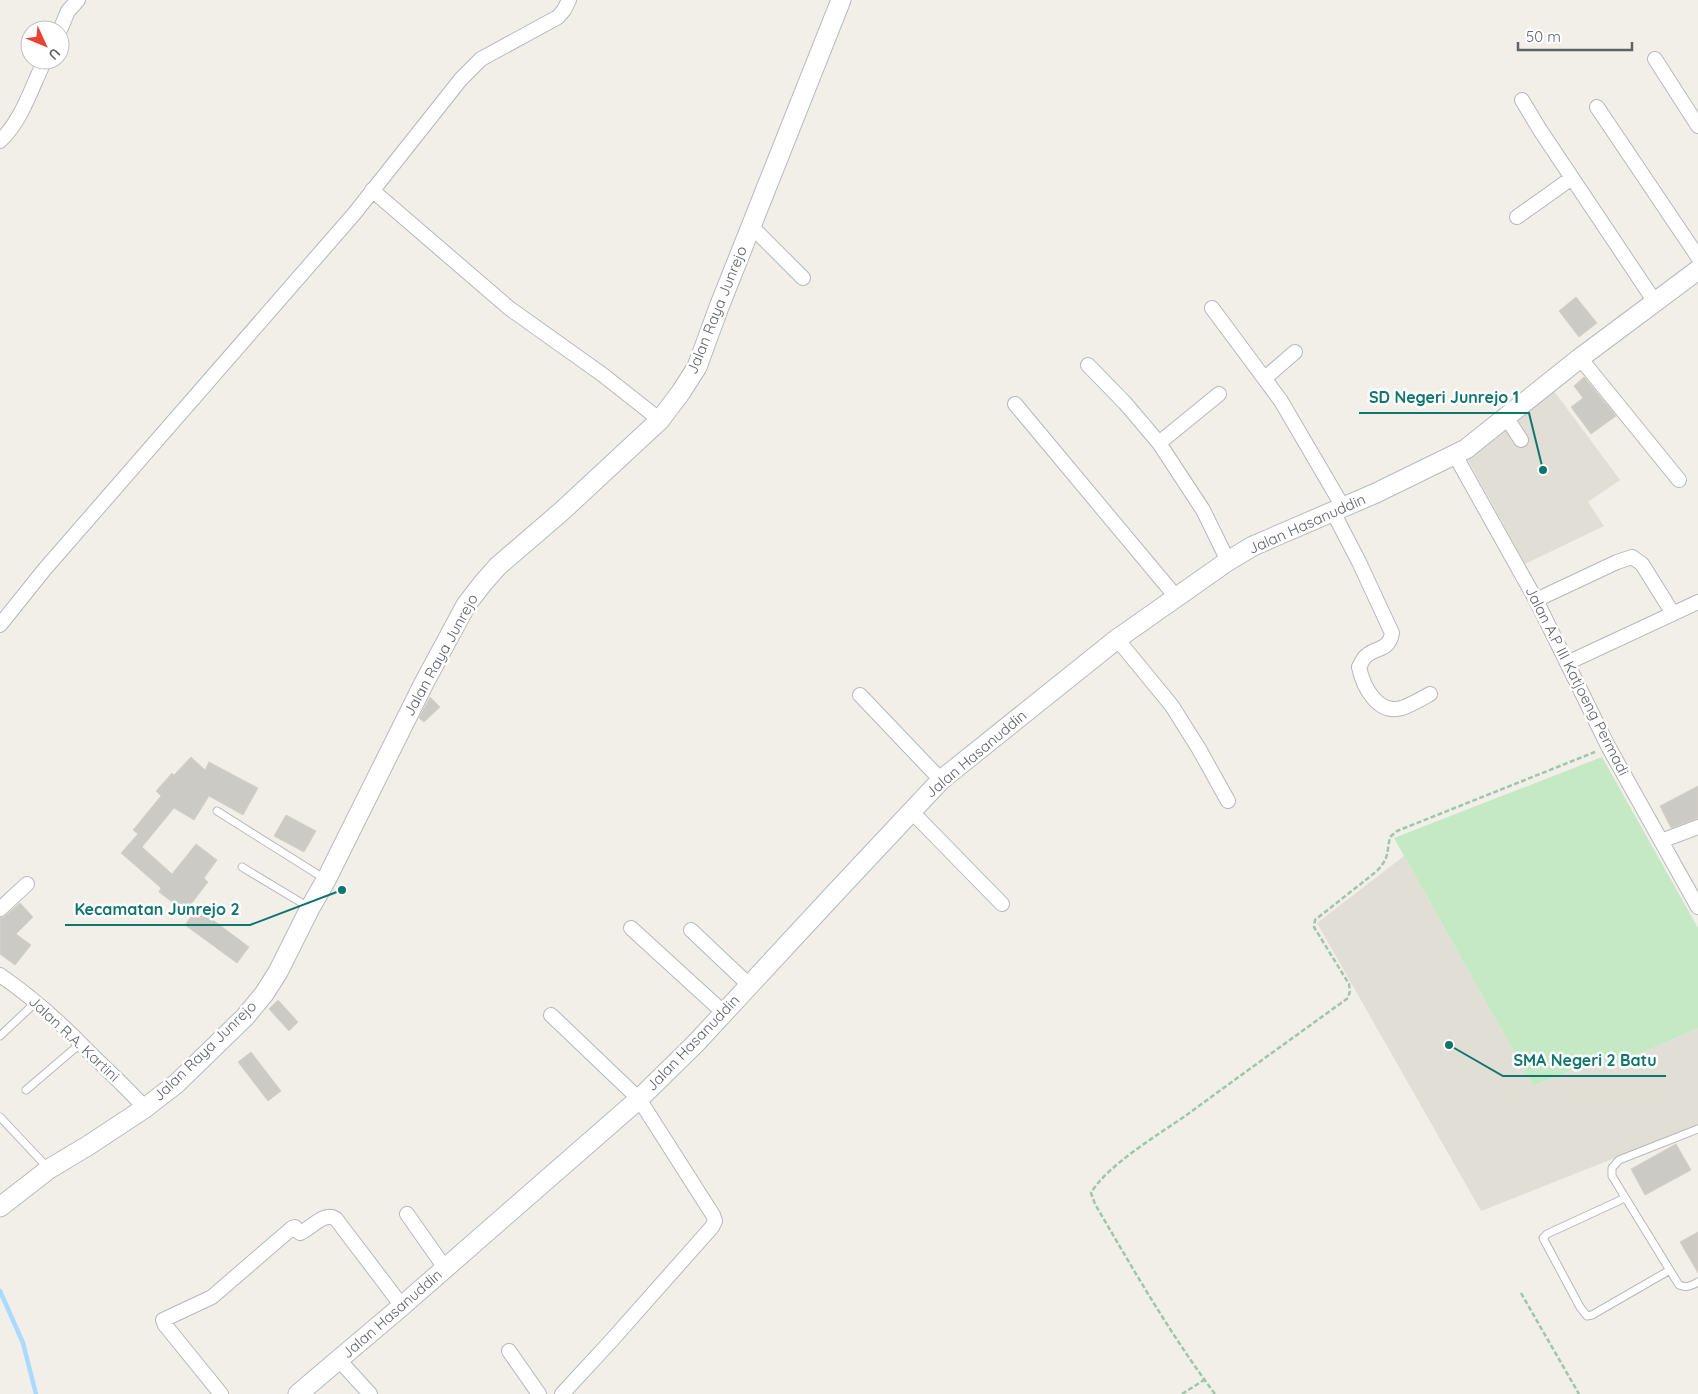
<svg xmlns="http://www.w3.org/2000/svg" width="1698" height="1394" font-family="Quicksand,sans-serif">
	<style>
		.education { fill: #e1ded6 }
		.green { fill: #c5e8c5 }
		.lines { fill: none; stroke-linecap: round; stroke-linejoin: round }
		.stream { stroke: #aadaff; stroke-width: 4.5 }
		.building { fill: #cccac5; stroke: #d6d1c6 }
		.lane-casing { stroke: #b5b8bc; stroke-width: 9 }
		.street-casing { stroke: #b5b8bc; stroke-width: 16 }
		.secondary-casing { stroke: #b6babf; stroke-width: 21 }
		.path { stroke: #9cc7a9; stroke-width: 2.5; stroke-dasharray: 5 2.5; stroke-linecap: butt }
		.lane { stroke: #fff; stroke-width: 7 }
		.street { stroke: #fff; stroke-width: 14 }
		.secondary { stroke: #fff; stroke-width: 19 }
		.labels { text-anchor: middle; stroke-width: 5; stroke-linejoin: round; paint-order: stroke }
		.street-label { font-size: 15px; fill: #5f6368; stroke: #fff }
		.leader { fill: none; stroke: #0f766e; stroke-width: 2 }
		.callout-dot { fill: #0f766e; stroke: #fff; stroke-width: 2 }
		.callout-label { font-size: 16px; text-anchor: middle; font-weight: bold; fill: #0f766e; stroke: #fff; stroke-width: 5; stroke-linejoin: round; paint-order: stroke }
	</style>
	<rect width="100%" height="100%" fill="#f1efe8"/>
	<!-- education -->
	<path class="education" d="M1554 391 1620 480 1588 502 1604 526 1525 564 1468 460 1470 455Z
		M1404 856 1533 1086 1590 1062 1619 1063 1698 1028V1125L1481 1211 1317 923Z"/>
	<!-- green -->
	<path class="green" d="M1602 757 1698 928V1028L1619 1063 1590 1062 1533 1086 1394 838Z"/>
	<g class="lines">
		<!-- stream -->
		<path class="stream" d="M0 1291 23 1343 36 1394"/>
	</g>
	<!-- building -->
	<path class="building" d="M1576 297 1597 323 1579 337 1559 311Z
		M1584 377 1616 416 1591 434 1571 407 1583 398 1574 386Z
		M430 697 440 707 424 722 419 718Z
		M191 757 205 770 209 762 258 788 243 815 209 796 194 820 174 808 142 847 172 874 196 844 217 860 204 878 208 882 185 912 159 892 161 888 121 853 138 834 133 830 161 796 156 791 172 773 174 775Z
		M1698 786V818L1671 828 1660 806Z
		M286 815 316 831 304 852 274 836Z
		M20 903 33 917 16 934 31 945 15 965 0 954V918L6 915Z
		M197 908 249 947 237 963 185 925Z
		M278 1000 298 1022 289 1031 269 1009Z
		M251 1052 281 1091 268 1101 238 1062Z
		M1676 1144 1691 1170 1645 1195 1631 1169Z
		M1698 1232V1273L1680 1242Z"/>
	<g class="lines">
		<!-- lane casing -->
		<g class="lane-casing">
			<path id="lane" d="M217 811 325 879
				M242 867 310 908
				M0 1036 35 1003
				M26 1090 81 1043
				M0 1117 48 1168
				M1698 1129 1619 1160 1612 1168V1176L1679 1285C1687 1288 1691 1286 1698 1282
				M1625 1198 1547 1234 1543 1238 1580 1307 1587 1316 1592 1315 1670 1270"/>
		</g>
		<!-- street casing -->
		<g class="street-casing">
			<path id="street" d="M60 30 68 11 78 0
				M1655 59 1698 126
				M1522 100 1540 130 1655 302
				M1597 107 1698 257
				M0 141C23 119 31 88 45 60
				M372 190 509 308 603 375 660 420
				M1517 217 1572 178
				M751 226 803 278
				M1212 308 1281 401 1343 507
				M1580 358 1679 480
				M1088 365 1125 403 1159 443
				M1265 378 1295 352
				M1219 394 1159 443 1203 510 1228 561
				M1015 404 1177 598
				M1506 417 1521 440
				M1455 455 1536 600 1608 746 1698 907
				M1333 512 1359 562 1392 633C1389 651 1376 647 1366 656 1363 658 1361 664 1359 667 1363 686 1377 715 1402 708 1411 705 1421 699 1430 694
				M1536 600 1617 562 1632 557 1642 564 1672 612
				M0 625 44 570 354 214 461 79 481 59 558 17 564 10 569 0
				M1117 639 1172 706 1199 749 1228 801
				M1567 663 1698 602
				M860 695 941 780
				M911 811 1002 904
				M1661 841 1698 827
				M0 909 27 884
				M631 928 724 1013
				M691 930 749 985
				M0 975C32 997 61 1023 88 1051 107 1070 127 1088 145 1108
				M551 1015 639 1099 713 1215 715 1221 712 1227 611 1341 562 1394
				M407 1214 445 1268
				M509 1351 539 1394
				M339 1360 370 1394
				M221 1394 165 1325 163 1320 212 1297 292 1228 295 1227 300 1233C312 1228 324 1211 336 1219L402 1306"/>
		</g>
		<!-- secondary casing -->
		<g class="secondary-casing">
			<path id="secondary" d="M0 1207 49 1169 89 1145 145 1108 176 1084 245 1017 264 994 278 972 310 908 326 880 424 683 466 605 483 583 498 566 562 511 660 420 681 392 697 367 719 307 841 0
				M298 1394 402 1306 639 1099 696 1043 836 892 941 780 1117 639 1228 561 1253 546 1376 493 1466 449 1580 358 1698 270"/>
		</g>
		<!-- path -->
		<path class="path" d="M1521 1293 1579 1394
			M1182 1394 1204 1380
			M1215 1394C1170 1334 1133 1269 1095 1204L1091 1193C1107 1165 1161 1133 1188 1114 1241 1075 1294 1037 1348 998L1350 991 1349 984 1314 927 1315 920 1377 871C1390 856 1386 855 1390 837L1397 831 1595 752"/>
		<!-- lane -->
		<use href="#lane" class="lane"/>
		<!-- street -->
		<use href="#street" class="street"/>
		<!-- secondary -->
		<use href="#secondary" class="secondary"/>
	</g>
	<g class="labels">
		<!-- street labels -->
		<g class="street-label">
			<text transform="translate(717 310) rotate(-68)" y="5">Jalan Raya Junrejo</text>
			<text transform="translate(1307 524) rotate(-24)" y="5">Jalan Hasanuddin</text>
			<text transform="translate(441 655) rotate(-61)" y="5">Jalan Raya Junrejo</text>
			<text transform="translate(1577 681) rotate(63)" y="5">Jalan A.P III Katjoeng Permadi</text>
			<text transform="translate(976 754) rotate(-40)" y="5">Jalan Hasanuddin</text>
			<text transform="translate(74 1039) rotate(43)" y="5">Jalan R.A. Kartini</text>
			<text transform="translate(693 1043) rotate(-46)" y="5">Jalan Hasanuddin</text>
			<text transform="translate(205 1051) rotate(-44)" y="5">Jalan Raya Junrejo</text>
			<text transform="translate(392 1314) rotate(-41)" y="5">Jalan Hasanuddin</text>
		</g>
	</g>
	<!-- callouts -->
	<path class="leader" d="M1543 470L1529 413H1359M342 890L250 925H65M1449 1045L1503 1076H1666"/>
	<g class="callout-dot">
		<circle cx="1543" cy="470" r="5"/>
		<circle cx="342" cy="890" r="5"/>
		<circle cx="1449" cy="1045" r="5"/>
	</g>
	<g class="callout-label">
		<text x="1444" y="403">SD Negeri Junrejo 1</text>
		<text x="157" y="915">Kecamatan Junrejo 2</text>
		<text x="1585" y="1066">SMA Negeri 2 Batu</text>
	</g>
	<!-- north arrow -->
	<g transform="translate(45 45) rotate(134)"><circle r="24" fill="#ffffff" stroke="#bfc1c3"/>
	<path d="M0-4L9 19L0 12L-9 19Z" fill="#ea4335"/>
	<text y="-8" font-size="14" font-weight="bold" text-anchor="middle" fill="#5f6368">U</text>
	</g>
	<!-- scale -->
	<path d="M1518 42v8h114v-8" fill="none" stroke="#5f6368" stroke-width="2.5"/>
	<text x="1526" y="42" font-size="15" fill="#5f6368" stroke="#ffffff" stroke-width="4" paint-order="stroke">50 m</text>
</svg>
